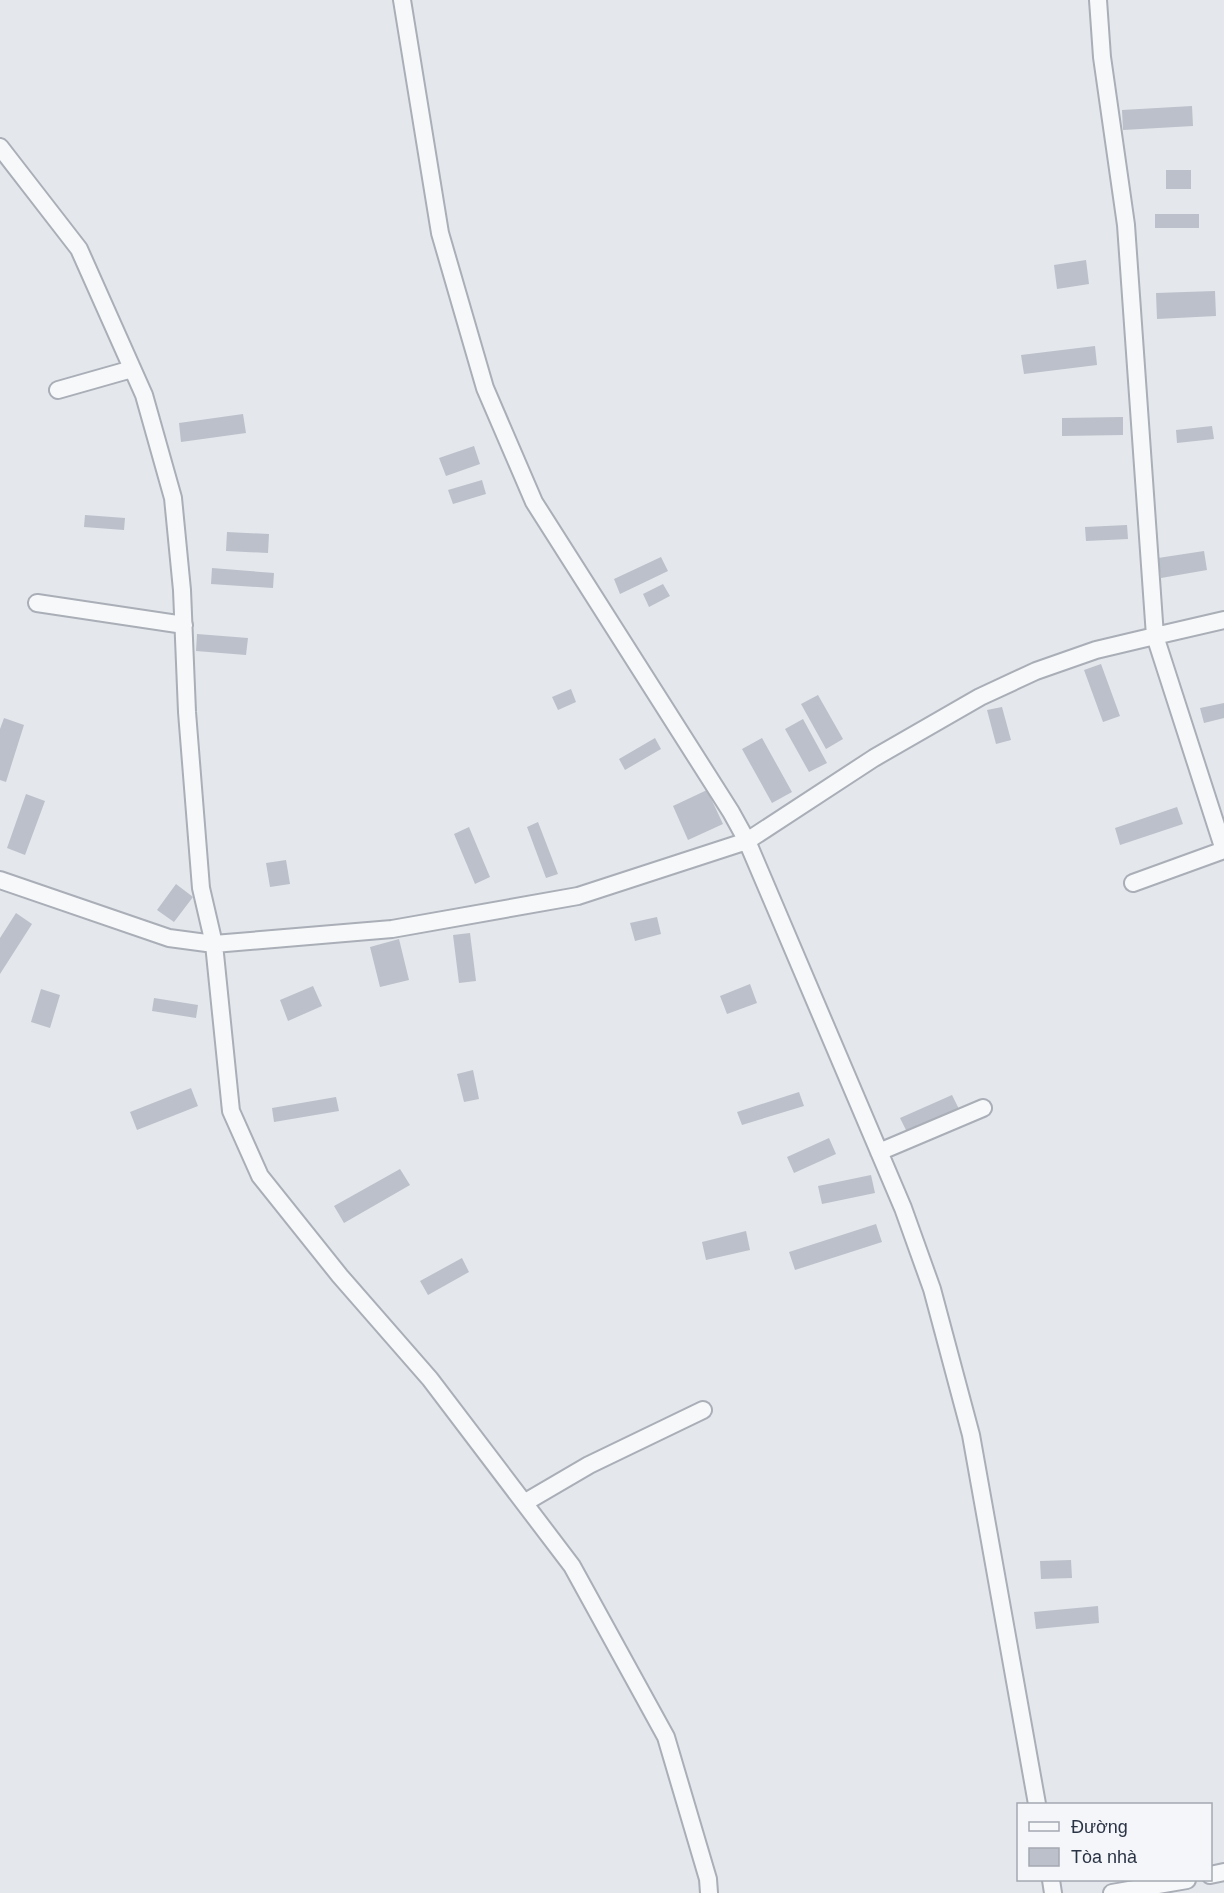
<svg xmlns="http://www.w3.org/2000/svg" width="1224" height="1893" font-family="Arial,sans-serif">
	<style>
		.building { fill: #bbc0ca }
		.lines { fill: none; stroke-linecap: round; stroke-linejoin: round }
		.street-casing { stroke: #a9aeb7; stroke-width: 20 }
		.street { stroke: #f7f8fa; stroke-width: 16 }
	</style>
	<rect width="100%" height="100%" fill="#e4e7ec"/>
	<!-- building -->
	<path class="building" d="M1192 106 1193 126 1123 130 1122 110Z
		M1166 170H1191V189H1166Z
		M1155 214H1199V228H1155Z
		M1086 260 1089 284 1057 289 1054 265Z
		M1215 291 1216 316 1157 319 1156 293Z
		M1095 346 1097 365 1024 374 1021 355Z
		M243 414 246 433 181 442 179 423Z
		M1123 417V435L1062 436V418Z
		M1212 426 1214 439 1177 443 1176 430Z
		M474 446 480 464 446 476 439 458Z
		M482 480 486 494 453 504 448 490Z
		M85 515 125 518 124 530 84 527Z
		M1127 525 1128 539 1086 541 1085 527Z
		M227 532 269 534 268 553 226 551Z
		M1204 551 1207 570 1161 578 1158 558Z
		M661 557 668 571 620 594 614 579Z
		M212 568 274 573 273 588 211 584Z
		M663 584 670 596 649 607 643 594Z
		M197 634 248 638 246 655 196 651Z
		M1101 664 1120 716 1103 722 1084 670Z
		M571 689 576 702 558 710 552 697Z
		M818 695 843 739 826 749 801 704Z
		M1224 703V718L1204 723 1200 708Z
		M1002 707 1011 740 996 744 987 710Z
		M4 718 24 725 6 782 0 780V729Z
		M803 719 827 763 809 772 785 729Z
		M655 738 661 749 625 770 619 759Z
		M762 738 792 792 772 803 742 749Z
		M707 790 723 824 688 840 673 806Z
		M26 794 45 801 25 855 7 848Z
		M1177 807 1183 824 1120 845 1115 828Z
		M538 822 558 874 546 878 527 827Z
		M469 827 490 877 475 884 454 834Z
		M286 860 290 884 270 887 266 863Z
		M176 884 193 897 174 922 157 910Z
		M16 913 32 924 0 974V938Z
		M657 917 661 934 635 941 630 923Z
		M470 933 476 981 459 983 453 935Z
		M399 939 409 980 380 987 370 947Z
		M750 984 757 1003 727 1014 720 996Z
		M313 986 322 1006 288 1021 280 1000Z
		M41 989 60 995 50 1028 31 1022Z
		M154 998 198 1005 196 1018 152 1011Z
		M473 1070 479 1099 464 1102 457 1074Z
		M191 1088 198 1106 137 1130 130 1112Z
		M799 1092 804 1106 742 1125 737 1112Z
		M952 1095 959 1109 907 1132 900 1118Z
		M336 1097 339 1111 274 1122 272 1108Z
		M829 1138 836 1154 794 1173 787 1157Z
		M400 1169 410 1185 344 1223 334 1206Z
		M871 1175 875 1193 822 1204 818 1186Z
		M876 1224 882 1242 795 1270 789 1252Z
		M746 1231 750 1250 706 1260 702 1242Z
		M462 1258 469 1272 428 1295 420 1281Z
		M1071 1560 1072 1578 1041 1579 1040 1561Z
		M1098 1606 1099 1623 1036 1629 1034 1612Z"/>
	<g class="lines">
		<!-- street casing -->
		<g class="street-casing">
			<path id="street" d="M402 0 440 233 485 388 534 502 731 812 747 841 903 1208 932 1289 971 1435 1037 1804
				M1098 0 1102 57 1126 225 1155 636 1224 620
				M0 147 79 249 144 395 173 498 182 590 187 712 201 888 214 944 169 938 0 880
				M58 390 132 369
				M37 603 184 625
				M1133 883 1224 850
				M879 1152 983 1108
				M524 1503 589 1465 703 1410
				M1210 1875 1224 1872
				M1051 1880 1053 1893
				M709 1893 708 1879 666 1737 572 1566 430 1379 340 1276 260 1176 231 1111 214 944 392 929 578 896 747 841 874 758 980 697 1036 671 1096 650 1155 636 1224 850
				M1112 1893 1187 1880"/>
		</g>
		<!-- street -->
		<use href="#street" class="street"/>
	</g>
	<!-- legend -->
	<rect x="1017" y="1803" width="195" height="78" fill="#f4f6f9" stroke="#a4a8b1" stroke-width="1.5"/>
	<rect x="1029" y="1822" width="30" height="9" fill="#f7f8fa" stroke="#a4a8b1" stroke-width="1.5"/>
	<text x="1071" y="1833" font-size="18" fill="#2b3445">Đường</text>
	<rect x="1029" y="1848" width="30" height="18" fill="#bbc0ca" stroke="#a4a8b1" stroke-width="1.5"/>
	<text x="1071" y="1863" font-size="18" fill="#2b3445">Tòa nhà</text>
</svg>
